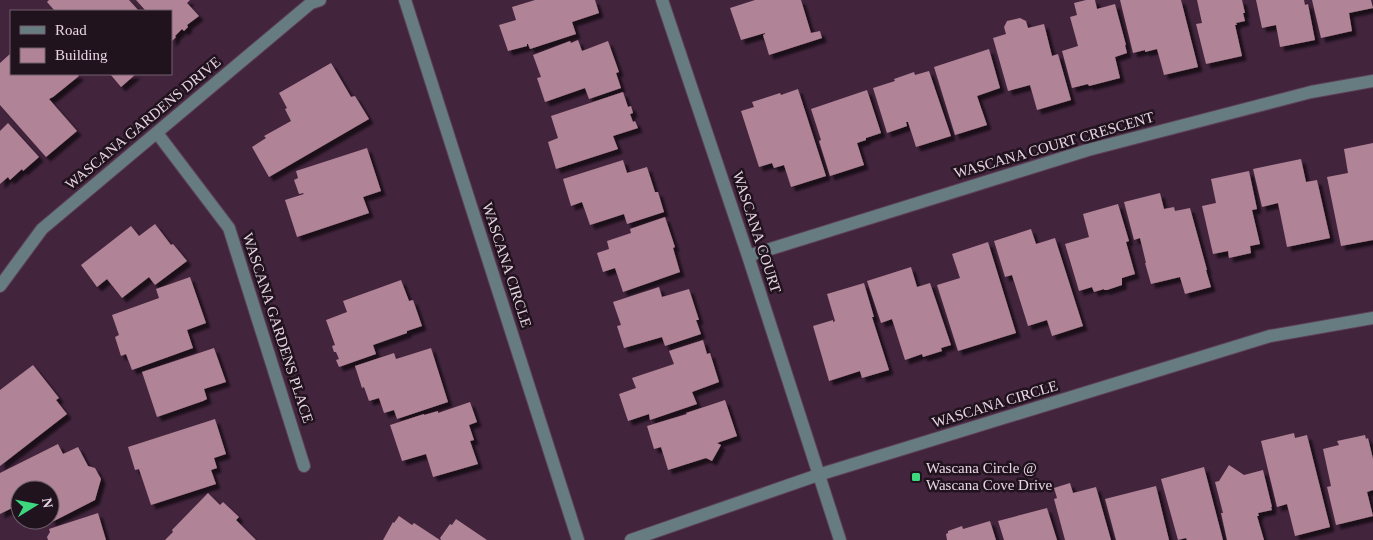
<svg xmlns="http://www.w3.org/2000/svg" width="1373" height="540" font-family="'Times New Roman',serif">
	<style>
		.building { fill: #b18396; filter: url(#shadow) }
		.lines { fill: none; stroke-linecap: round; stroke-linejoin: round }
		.minor-casing { stroke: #5d4058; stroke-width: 14 }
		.minor { stroke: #667c81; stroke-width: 12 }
		.poi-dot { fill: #3dd77e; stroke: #20131e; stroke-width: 2 }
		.labels { text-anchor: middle; stroke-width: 5; stroke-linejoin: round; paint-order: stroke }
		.street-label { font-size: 15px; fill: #e8d4e4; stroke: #20131e }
		.poi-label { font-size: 15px; fill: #e8d4e4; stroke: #20131e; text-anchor: start }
	</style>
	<defs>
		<filter id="shadow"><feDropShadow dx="4.5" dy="4.5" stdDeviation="1" flood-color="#0009"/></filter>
	</defs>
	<rect width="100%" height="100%" fill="#42243d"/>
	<!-- building -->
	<path class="building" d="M49 0H129L139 11H55L47 2Z
		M136 0H190L187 3 199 16 187 25 188 27 184 31 182 29 175 36 176 37 171 42V11H146Z
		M535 0H595L599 13 572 22 576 34 530 49 528 44H527V46L508 51 499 25 516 20 512 7Z
		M755 0H801L811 33 820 31 822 38 769 55 763 35 765 34V33L741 40 730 8Z
		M1086 0H1095L1097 9 1115 4 1126 45H1125L1127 53 1115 57 1120 78 1089 86 1088 84 1072 88 1062 51 1078 46 1070 17 1077 15 1074 3Z
		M1120 0H1181L1198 67 1164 75 1157 49 1145 52V50L1133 53Z
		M1197 0H1242L1245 13H1243L1245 21 1236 23 1237 25H1235L1242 56 1206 64 1196 24 1202 23Z
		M1256 0H1304L1305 5 1308 4 1315 40 1280 47 1276 25 1262 28Z
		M1312 0H1371L1373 8 1349 13 1352 31 1321 38Z
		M1020 18 1026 21 1028 28 1044 24 1052 56 1058 54 1071 100 1037 110 1030 85 1008 91 993 38 1006 34 1004 27 1007 21Z
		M578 40 582 51 608 41 619 72 616 73 621 88 589 99 585 88 545 102 537 78 541 77 533 55 570 41 571 43Z
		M989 49 1000 88 977 96 987 125 955 135 934 67Z
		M11 53V74H77L79 76 53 97 49 99 77 131 46 157 0 105V63Z
		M331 63 351 97 355 96 369 119 269 177 252 147 266 138 264 136 291 121 285 109 287 108 279 93Z
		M929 71 951 136 916 147 908 122H906L907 126 887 133 873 88 895 81 894 79 914 72 915 75Z
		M110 74H136L121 87Z
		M798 89 826 176 791 187 784 165 774 168 772 163 759 167 741 111 754 107 752 102 780 93 781 95Z
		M867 90 881 133 866 138V140L857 143 864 165 830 176 819 141 821 140 811 109Z
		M623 92 628 107 631 106 633 113 630 114 633 122 635 121 638 128 613 136 618 149 556 169 548 142 558 138 551 116Z
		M8 123 39 157 23 171 22 169 10 180 8 177 0 184V131Z
		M1373 143V240L1341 246 1327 177 1348 173 1344 149Z
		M367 148 381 191 363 197 369 213 297 237 285 200 304 194 303 193 299 194 294 180 298 178 296 171Z
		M1301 159 1306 182 1317 180 1330 238 1287 247 1278 203 1262 207 1253 169Z
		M623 160 627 173 647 167 655 192H658L664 212 627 224 624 214 590 225 582 202 571 206 563 179Z
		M1249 171 1257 209 1252 210 1260 244 1250 246 1251 253 1229 258 1228 251 1213 254 1202 206 1216 203 1211 179Z
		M1160 193 1164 209 1174 207 1175 211 1190 208 1207 270H1206L1211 287 1185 294 1180 277 1151 284 1145 263H1146L1140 238 1134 240 1124 202Z
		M1118 204 1129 241 1126 242 1135 274 1122 278V285L1107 290H1104V289L1094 292 1092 287 1079 291 1065 244 1089 237 1083 214Z
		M665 217 675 247 673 248 680 272 623 292 615 268 603 272 597 253 609 249 607 241 631 233 630 229Z
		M155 224 171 245 173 244 187 261 155 285 149 277 122 298 107 279 97 287 81 265 131 226 139 236Z
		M1031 229 1036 244 1055 238 1083 326 1052 336 1047 320 1028 326 1012 275 1005 277 994 241Z
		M988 242 1016 333 958 351 937 285 960 278 952 254Z
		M911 267 917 287 930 283 951 345 941 348 942 351 923 357 922 354 905 360 892 319 881 323 867 281Z
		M190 277 206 323 187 330 193 348 132 370 126 354 121 356 115 337 119 335 112 315 159 298 156 289Z
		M401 280 409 301 413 300 422 326 407 331V333L373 345 376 354 339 367 336 360 339 359 336 352H334L332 346 335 345 326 320 347 312 343 301Z
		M864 283 874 317H872L889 370 862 378 860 371 829 381 813 326 833 320V322L835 321 827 294Z
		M659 287 662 297 689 289 699 320H696L701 334 665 346 662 337 624 348 617 326 621 325 613 302Z
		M703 340 707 354 710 353 719 382 692 392 697 404 650 420 649 414 628 421 619 394 636 388 632 378 674 364 669 351Z
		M214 348 226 382 204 389 207 399 203 401 157 417 142 372Z
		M431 348 448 402 397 419 394 410 384 413 379 398 369 401 364 387 362 388 355 366 394 353 396 359Z
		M33 365 59 398 56 400 67 414 0 466V390Z
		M725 400 737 436 717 443 721 445 712 461 706 458 668 470 661 447 654 449 647 426 687 414 686 413Z
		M470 402 477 422 469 425 474 440 470 441 478 464 433 477 426 454 402 461 390 425 424 414V415L438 411V413Z
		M215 419 226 454 214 458 217 468 211 470 216 484 151 505 139 469 135 470 128 447Z
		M1294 433 1295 438 1307 435 1330 527 1295 536 1287 504 1277 507 1261 441Z
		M1365 435 1366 439 1368 438 1373 459V490L1367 492 1373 516 1336 525 1327 487 1331 486 1323 449 1339 445 1337 441Z
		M58 444 63 454 78 447 88 466 95 468 101 479 95 500 52 522 50 519V490H20V504L0 514V473Z
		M1229 465 1244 475 1263 470 1272 507H1271L1272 510 1258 513 1259 516H1257L1264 540H1227L1221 513H1223L1215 482 1219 481Z
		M1204 467 1223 540H1187L1186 538 1178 540 1161 479Z
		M1070 483 1073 493 1096 487 1111 540H1065L1054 499 1057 498 1054 488Z
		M1156 486 1169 540H1116L1105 499Z
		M208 493 220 505 223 502 239 517 236 520 256 540H165L173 532 172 530Z
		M1047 508 1057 540H1004L998 521Z
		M98 513 106 540H48L47 537 50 532 49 529Z
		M399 516 412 525 414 523 440 540H383L393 522 394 523Z
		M456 519 487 540H441L440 538 450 524 452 525Z
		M990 521 996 540H947L946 534 948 533V531L962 526 963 529Z"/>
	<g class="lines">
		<!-- minor casing -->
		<g class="minor-casing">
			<path id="minor" d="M405 0 578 540
				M662 0 748 256 840 540
				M157 133 229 228 304 466
				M748 256 1088 150 1311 92 1373 81
				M0 286 42 229 311 3 320 0
				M631 540 818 475 1270 336 1373 318"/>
		</g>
		<!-- minor -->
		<use href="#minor" class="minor"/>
	</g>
	<!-- markers -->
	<rect class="poi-dot" x="911" y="472" width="10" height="10" rx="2.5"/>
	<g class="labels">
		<!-- street labels -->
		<g class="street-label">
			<text transform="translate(143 123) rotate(-40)" y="5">WASCANA GARDENS DRIVE</text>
			<text transform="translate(1054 145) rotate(-16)" y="5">WASCANA COURT CRESCENT</text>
			<text transform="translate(757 232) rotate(72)" y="5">WASCANA COURT</text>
			<text transform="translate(507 265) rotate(72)" y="5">WASCANA CIRCLE</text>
			<text transform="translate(278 328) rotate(72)" y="5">WASCANA GARDENS PLACE</text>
			<text transform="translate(995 404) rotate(-17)" y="5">WASCANA CIRCLE</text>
		</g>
		<!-- poi labels -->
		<g class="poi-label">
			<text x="926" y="473">Wascana Circle @<tspan x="926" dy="17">Wascana Cove Drive</tspan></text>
		</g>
	</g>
	<!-- legend -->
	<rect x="10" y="10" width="162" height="65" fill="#20131e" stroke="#70606d"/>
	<rect x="20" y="26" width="25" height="8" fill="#667c81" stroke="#70606d"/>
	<text x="55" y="35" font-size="15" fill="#e8d4e4">Road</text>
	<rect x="20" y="48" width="25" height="15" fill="#b18396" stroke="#70606d"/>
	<text x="55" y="60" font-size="15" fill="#e8d4e4">Building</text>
	<!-- north arrow -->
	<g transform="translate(35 505) rotate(80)"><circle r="24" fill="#20131e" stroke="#70606d"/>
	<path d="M0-4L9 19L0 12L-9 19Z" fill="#3dd77e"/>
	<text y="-8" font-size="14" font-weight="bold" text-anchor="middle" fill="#e8d4e4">N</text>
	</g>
</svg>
